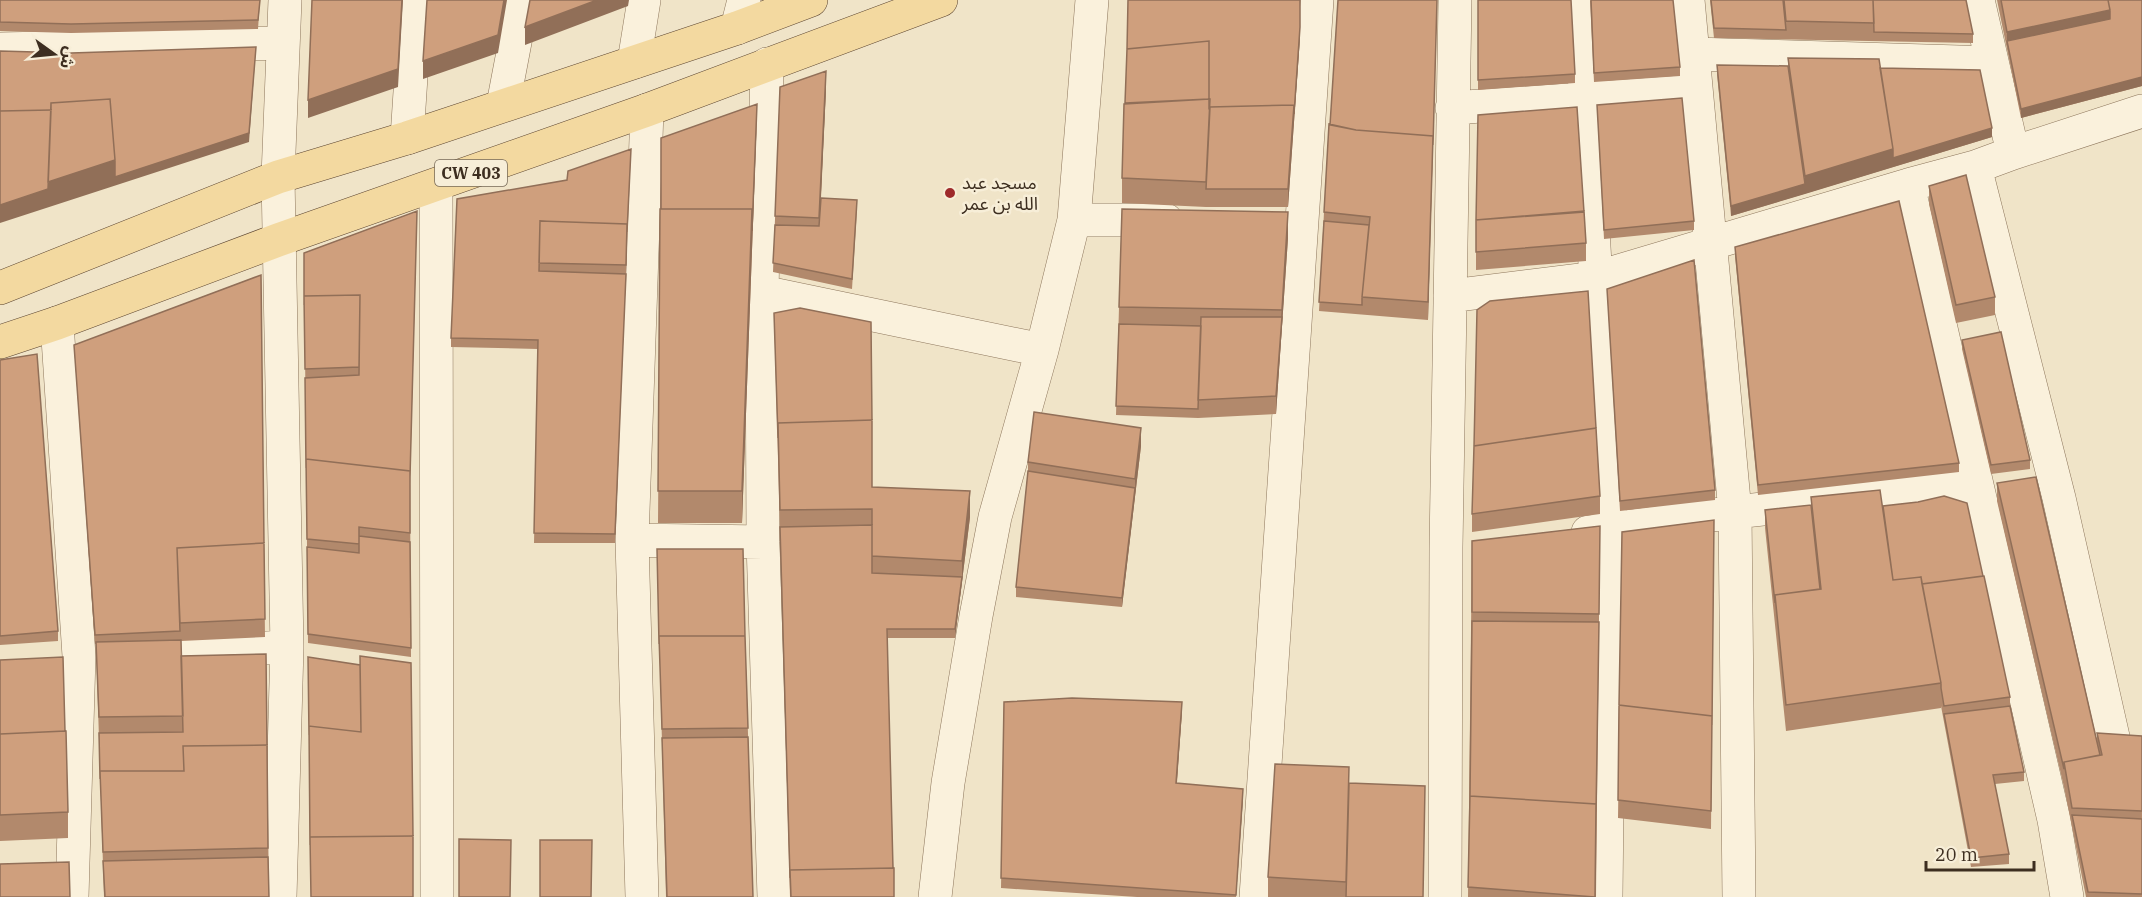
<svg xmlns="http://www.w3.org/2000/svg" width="2142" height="897" font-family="'IBM Plex Serif','Noto Sans Arabic',serif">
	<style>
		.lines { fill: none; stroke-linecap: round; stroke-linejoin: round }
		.minor-casing { stroke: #8d765c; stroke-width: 34 }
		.major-casing { stroke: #5b4430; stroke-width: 34 }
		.minor { stroke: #faf1dc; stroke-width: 33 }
		.major { stroke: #f3d9a0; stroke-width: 33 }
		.wall { fill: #b2896c }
		.shaded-wall { fill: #916f58 }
		.building { fill: #cf9f7d; stroke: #916f58; stroke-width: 1.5 }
		.poi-dot { fill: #9e2a2b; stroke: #f7eed8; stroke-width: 2 }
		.labels { text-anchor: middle; stroke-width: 5; stroke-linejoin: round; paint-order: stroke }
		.shield { fill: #f7eed8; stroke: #756857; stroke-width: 1.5 }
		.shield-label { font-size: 16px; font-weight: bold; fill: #3d2e20 }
		.poi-label { font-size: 18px; fill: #3d2e20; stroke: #f7eed8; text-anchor: start }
	</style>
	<rect width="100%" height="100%" fill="#f0e4c8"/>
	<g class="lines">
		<!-- minor casing -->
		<g class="minor-casing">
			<path id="minor" d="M1580 0 1610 529 1606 897
				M1688 0 1735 512 1739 897
				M1978 0 2013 153
				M737 28 744 0
				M0 49 282 43
				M1693 54 1992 63
				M634 62 644 0
				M767 64 762 292 763 542 774 897
				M503 105 523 0
				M1452 108 1696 91
				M407 138 416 0
				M1975 167 2059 498 2116 750
				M436 185 437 897
				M1908 185 2054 820 2067 897
				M1074 220H1166
				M762 292 1042 350
				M1450 296 1595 278 1908 185 1975 167 2013 153 2142 111
				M57 323 79 656 72 897
				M1588 532 1735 512 1976 486
				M632 540 763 542
				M137 654 287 647
				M280 897 287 647 278 177 285 0
				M642 897 632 540 647 110
				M935 897 948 783 976 616 995 517 1042 350 1074 220 1092 0
				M1256 897 1317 0
				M1445 897 1446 548 1455 0"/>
		</g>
		<!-- major casing -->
		<g class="major-casing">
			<path id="major" d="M0 288 278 177 407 138 737 28 811 0
				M0 342 57 323 278 240 647 110 941 0"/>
		</g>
		<!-- minor -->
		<use href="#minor" class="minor"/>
		<!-- major -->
		<use href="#major" class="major"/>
	</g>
	<!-- wall -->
	<path class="wall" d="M0 0H260L258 29 71 33 0 31Z
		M1437 0 1428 320 1319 311 1324 212 1330 125Z
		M1478 0 1575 74V83L1478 90Z
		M1590 0 1680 67V76L1594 82Z
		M1710 0H1966L1973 34V43L1714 38Z
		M1997 0H2142V86L2021 118Z
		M1300 37 1288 207H1206L1122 203V178Z
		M1788 58 1880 68 1992 137 1731 216 1717 74V65L1788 66Z
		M780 87 826 89 821 198 857 209 852 289 773 272Z
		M1597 105 1694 221V230L1604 239Z
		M757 114 742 523H658L661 138Z
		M631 149 615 543H534L538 349 451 347V338Z
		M1929 186 1995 297V315L1956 323 1929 204Z
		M417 211 410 484 411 657 308 643 304 253Z
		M1476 220 1586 243V261L1476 270Z
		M1288 238 1276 414 1198 418 1116 415 1119 307Z
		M1735 247 1959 463V472L1758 495 1735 256Z
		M261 275 265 637 181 641V656L266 654 269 897H104L96 644H95L74 345Z
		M1607 289 1715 490V500L1620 511Z
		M774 313 872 487 970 517 955 638H887L894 897H790Z
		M1962 340 2030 460V469L1991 474 1962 349Z
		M0 360 58 631V641L0 645Z
		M1596 428 1600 496V514L1472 532V514Z
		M1141 446 1122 607 1016 597V587L1028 471V462Z
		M1997 483 2097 740V733L2142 736V897H2086L2064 787 1997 501Z
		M1811 497 1883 506 1983 576 2010 697V706L2024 772V781L1995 784 2009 854V864L1971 867 1941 706V708L1786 731 1765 528V510L1811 505Z
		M1714 520 1711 829 1618 818 1622 532Z
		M1600 526 1596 897H1468L1472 541Z
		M657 549 745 636 753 897H666Z
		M0 660 68 812V838L0 841Z
		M1004 702 1182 711 1177 783 1243 798 1236 897H1137L1001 888Z
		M1349 783 1423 897H1268V877Z"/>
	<!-- shaded-wall -->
	<path class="shaded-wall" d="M402 0H403L398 87 308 118V100Z
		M504 0H507L498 53 423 79V61Z
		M597 0H629L628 6 525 45V27Z
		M1300 0V37L1288 207V189Z
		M1437 0 1428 320V302Z
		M2110 10V28L2007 41V32Z
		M256 47 249 142 0 223V205L48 182Z
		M826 71V89L819 236V218Z
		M2142 77V86L2021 118V109Z
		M757 114 742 523V491L752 209Z
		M1992 128V137L1805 194V176L1893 149Z
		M1805 184V194L1731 216V206Z
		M1288 212V238L1276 414V396Z
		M627 224V242L626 283V265Z
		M1141 428V446L1122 607V598L1135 488V479Z
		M970 491V517L955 638V629L962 577V561Z
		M1182 702V711L1176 792V783Z
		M1243 789V798L1236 897Z"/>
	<!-- building -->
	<path class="building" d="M0 0H260L258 20 71 24 0 22Z
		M312 0H402L398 69 308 100Z
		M427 0H504L498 35 423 61Z
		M530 0H597L525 27Z
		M1128 0H1300V27L1294 114V105L1210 107 1209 108V41L1127 49Z
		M1338 0H1437L1433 145V136L1356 130 1330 125Z
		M1478 0H1571L1575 74 1478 80Z
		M1591 0H1673L1680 67 1594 73Z
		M1711 0H1783L1786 30 1714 28Z
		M1784 0H1873L1874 23 1786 21Z
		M1873 0H1966L1973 34 1874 32Z
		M2001 0H2108L2110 10 2007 32Z
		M2108 0H2142V77L2021 109 2007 41 2110 19V10Z
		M1209 41V99L1125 103 1127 49Z
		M256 47 249 133 115 177V160L110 99 51 103V110L0 111V51L71 53Z
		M1788 58 1879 59 1893 149 1805 176Z
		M1717 65 1788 66 1805 184 1731 206Z
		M1880 68 1980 70 1992 128 1893 158V149Z
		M826 71 819 218 775 216 780 87Z
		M1682 98 1694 221 1604 230 1597 105Z
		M110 99 115 160 48 182 51 103Z
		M1210 99 1206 182 1122 178 1124 104Z
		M757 104 752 231V209H661V138Z
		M1294 105 1288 189H1206L1210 107Z
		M1577 107 1584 212 1476 220 1478 115Z
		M51 110 48 189 0 205V111Z
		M1329 124 1356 130 1433 136 1428 302 1362 297 1370 217 1324 212Z
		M631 149 627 232V224L540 221 539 271 626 274 615 534 534 533 538 340 451 338 457 199 567 180 568 171Z
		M1966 175 1995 297 1956 305 1929 186Z
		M821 198 857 200 852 279 773 263 775 225 819 226Z
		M1899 201 1959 463 1758 485 1735 247Z
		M660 209H752L742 491H658Z
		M1122 209 1288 212 1282 310 1119 307Z
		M417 211 410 477V471L306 459V468L305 378 359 375 360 295 304 296V305V253Z
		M1584 211 1586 243 1476 252V220Z
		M540 221 627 224 626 265 539 263Z
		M1324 221 1369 225 1362 297V305L1319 302Z
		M1694 260 1715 490 1620 501 1607 289Z
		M261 275 264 543 177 548 180 631 95 635 74 345Z
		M1588 291 1596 428 1474 446 1477 310 1490 301Z
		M360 295 359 367 305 369 304 296Z
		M800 308 871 322 872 420 778 423V438L774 313Z
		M1201 317H1282L1276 396 1198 400Z
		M1119 324 1201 326 1198 409 1116 406Z
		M2001 332 2030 460 1991 465 1962 340Z
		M37 354 58 631 0 636V360Z
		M1034 412 1141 428 1135 479 1028 462Z
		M872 420V487L970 491 962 561 872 556V509L780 510 778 423Z
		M1596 428 1600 496 1472 514 1474 446Z
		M306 459 410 471V533L359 527V544L307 539Z
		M1028 471 1135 488 1122 598 1016 587Z
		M2036 477 2100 755 2064 762V769L1997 483Z
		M1880 490 1893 580 1921 577 1941 683 1786 705 1775 595 1821 589 1811 497Z
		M1944 496 1967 503 1983 576 1922 584 1921 577 1893 580 1883 506 1918 502Z
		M1811 505 1820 589 1775 595V603L1765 510Z
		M1714 520 1712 725V716L1619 705 1622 532Z
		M872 525V573L962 577 955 629H887L893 868 790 870V878L780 527Z
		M1600 526 1599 614 1472 612V541Z
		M359 536 410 542 411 648 308 634 307 547 359 553Z
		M264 543 265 619 180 623 177 548Z
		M657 549H743L745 636H659V644Z
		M1984 576 2010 697 1944 706 1941 688V683L1922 584Z
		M1472 621 1599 622 1596 812V804L1470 796Z
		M659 636H745L748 728 662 729Z
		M181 640 183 716 99 717 96 642Z
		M266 654 267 745 183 746 184 771H100V779L99 733 183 732 181 656Z
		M360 656 411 663 413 836 310 837V845L309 726 361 732Z
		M63 657 65 731 0 734V660Z
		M308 657 360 665 361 732 309 726V735Z
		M1072 698 1182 702 1176 783 1243 789 1236 895 1001 878 1004 702Z
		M1619 705 1712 716 1711 811 1618 800Z
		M2010 706 2024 772 1993 775 2009 854 1971 858 1944 714Z
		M66 731 68 812 0 815V734Z
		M2097 733 2142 736V811L2072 808 2064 762 2102 755Z
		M748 737 753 897H667L662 738Z
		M267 745 268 848 103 852 100 771H184L183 746Z
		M1275 764 1349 767 1346 882 1268 877Z
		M1349 783 1425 786 1423 897H1346Z
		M1470 796 1596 804 1595 897 1468 887Z
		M2072 815 2142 819V894L2088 892Z
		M413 836V897H311L310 837Z
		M459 839 511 840 510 897H459Z
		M540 840H592L591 897H540Z
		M268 857 269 897H105L103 861Z
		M69 862 70 897H0V864Z
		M894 868V897H791L790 870Z"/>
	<!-- markers -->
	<circle class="poi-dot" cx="950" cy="193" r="6"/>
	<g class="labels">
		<!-- shield labels -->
		<rect class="shield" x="435" y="160" width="72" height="26" rx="4.5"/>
		<g class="shield-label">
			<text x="471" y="179">CW 403</text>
		</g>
		<!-- poi labels -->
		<g class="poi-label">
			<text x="962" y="189">مسجد عبد<tspan x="962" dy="21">الله بن عمر</tspan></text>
		</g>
	</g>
	<!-- north arrow -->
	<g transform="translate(54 54) rotate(105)" stroke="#f7eed8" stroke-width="4.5" paint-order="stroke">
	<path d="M0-4.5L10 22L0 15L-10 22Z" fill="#3d2e20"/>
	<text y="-9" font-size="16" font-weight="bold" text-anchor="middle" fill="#3d2e20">ش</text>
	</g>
	<!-- scale -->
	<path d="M1926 861v9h108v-9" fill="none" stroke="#3d2e20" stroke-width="3"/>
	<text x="1935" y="861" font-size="18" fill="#3d2e20" stroke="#f7eed8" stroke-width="4.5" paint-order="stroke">20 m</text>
</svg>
